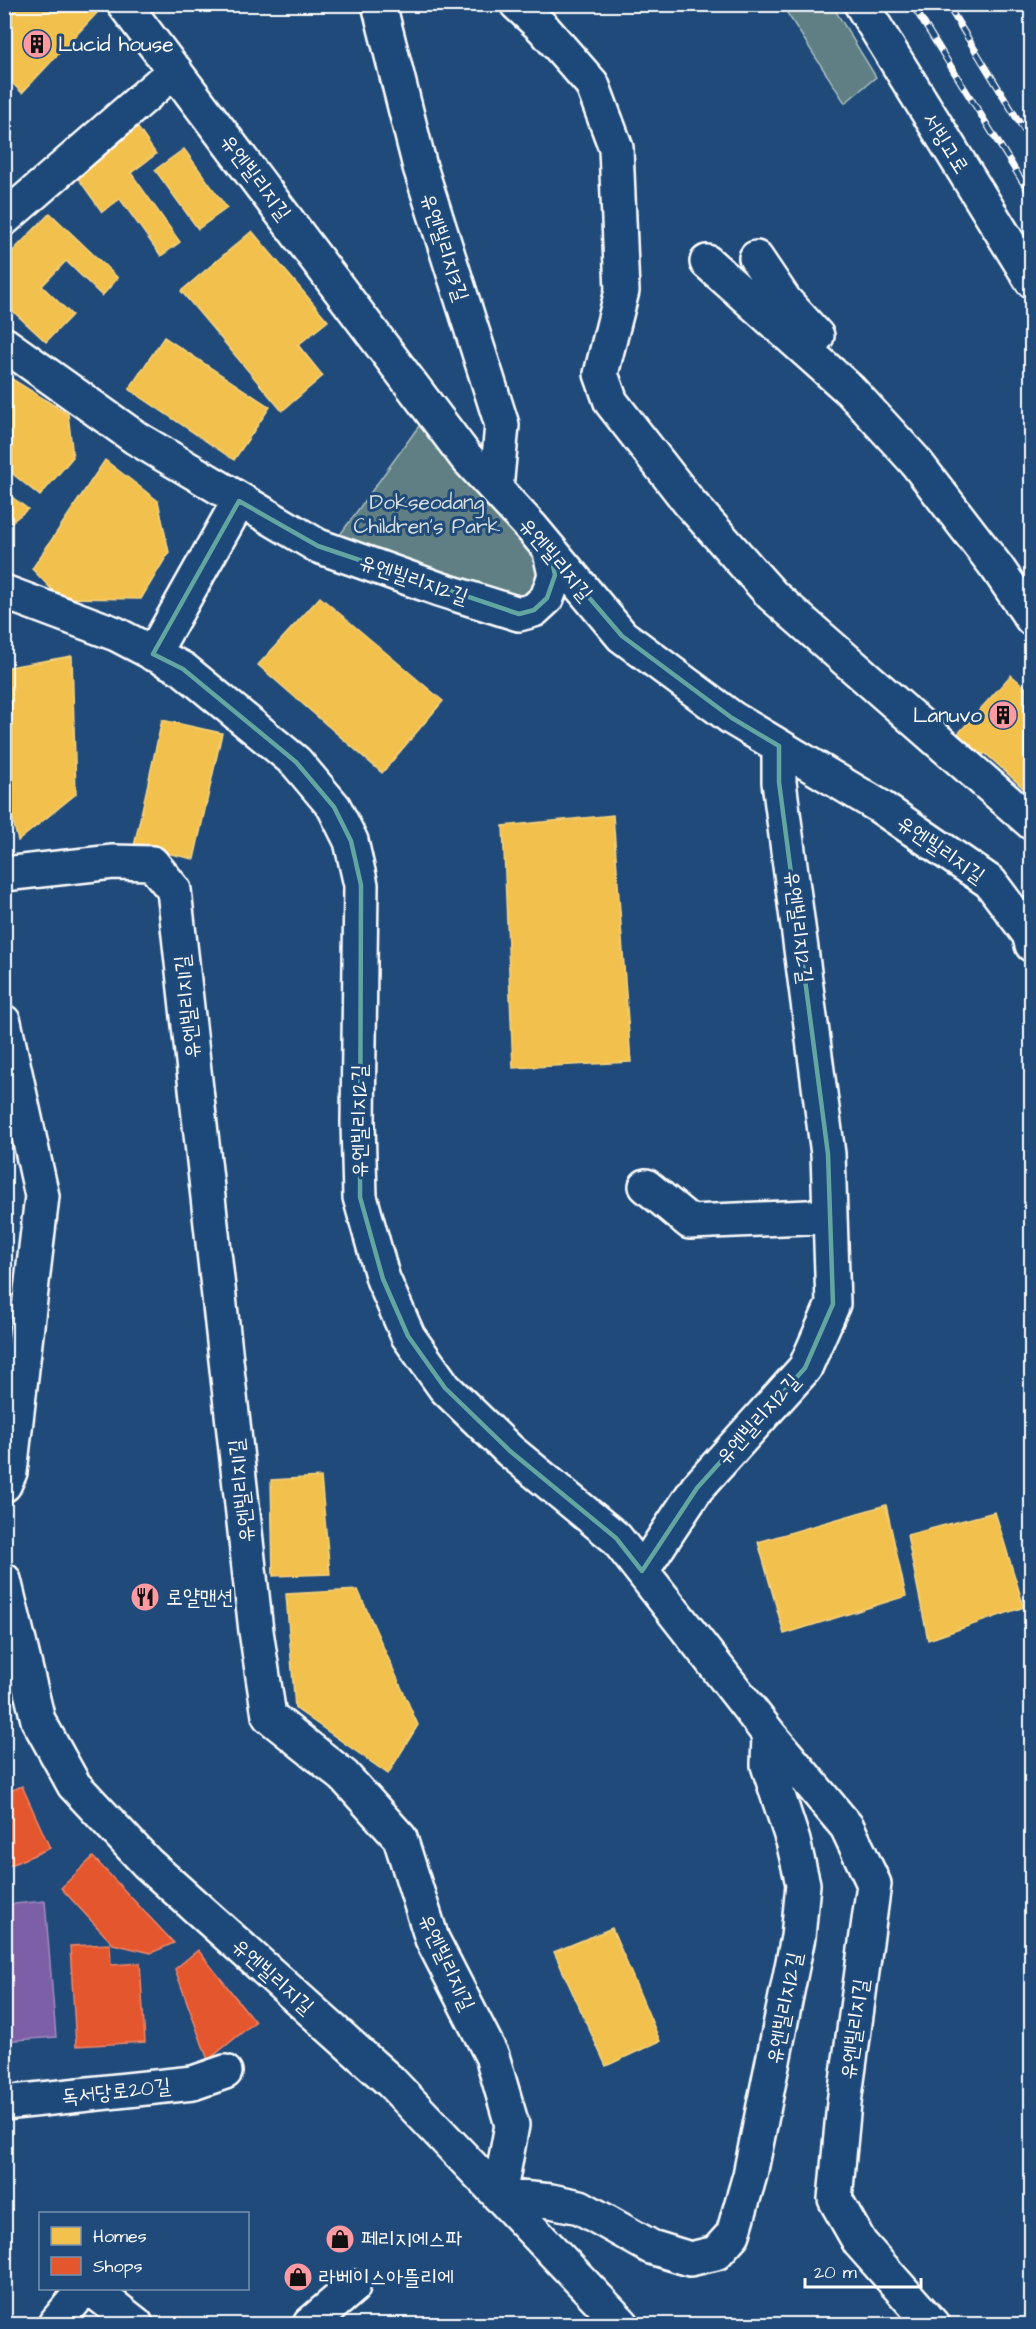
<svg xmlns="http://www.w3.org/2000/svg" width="1036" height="2329" font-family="'Architects Daughter','Poor Story',sans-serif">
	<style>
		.green { fill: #5e7f84; stroke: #aebfc2; stroke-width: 1.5 }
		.homes { fill: #f2c14e; stroke: #f6d483; stroke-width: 1.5 }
		.shops { fill: #e4572e; stroke: #ec896d; stroke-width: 1.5 }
		.offices { fill: #7b5ea7; stroke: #a38ec1; stroke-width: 1.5 }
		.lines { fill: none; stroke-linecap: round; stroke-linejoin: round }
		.minor-casing { stroke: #fff; stroke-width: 38 }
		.major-casing { stroke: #fff; stroke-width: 38 }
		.minor { stroke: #1f4a7a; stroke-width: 33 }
		.major { stroke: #1f4a7a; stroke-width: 33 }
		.rail-casing { stroke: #fff; stroke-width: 7 }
		.rail { stroke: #1f4a7a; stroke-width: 4.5; stroke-dasharray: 14; stroke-linecap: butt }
		.marked { fill: none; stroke: #63a6a1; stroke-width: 4.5; stroke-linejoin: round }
		.labels { text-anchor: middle; stroke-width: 6; stroke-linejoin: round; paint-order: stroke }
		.poi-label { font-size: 21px; fill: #fff; stroke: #1f4a7a; text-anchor: start }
		.street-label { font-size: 21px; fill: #fff; stroke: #1f4a7a }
		.park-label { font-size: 21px; fill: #d7dfe0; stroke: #1f4a7a }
	</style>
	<rect width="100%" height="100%" fill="#1f4a7a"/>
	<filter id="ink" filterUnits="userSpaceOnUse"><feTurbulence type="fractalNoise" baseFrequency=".0167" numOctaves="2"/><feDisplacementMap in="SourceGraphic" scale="12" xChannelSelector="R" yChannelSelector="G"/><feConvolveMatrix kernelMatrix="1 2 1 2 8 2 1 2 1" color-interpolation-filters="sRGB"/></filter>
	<g filter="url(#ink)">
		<!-- green -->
		<path class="green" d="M782 5H832L876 77 845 103Z
			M424 419 541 560 549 577 527 600 334 543Z"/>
		<!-- homes -->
		<path class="homes" d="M4 4H89L97 13 22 93 4 75Z
			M136 125 156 154 131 173 180 242 161 256 120 199 102 212 73 171Z
			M184 149 227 208 198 229 155 170Z
			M50 213 118 278 102 296 66 261 42 286 72 315 46 342 4 303V260Z
			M252 231 328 321 298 345 323 376 282 411 181 291Z
			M164 337 270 407 234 460 129 389Z
			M4 374 68 414 73 457 40 496 4 467Z
			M105 460 158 501 169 552 141 599 60 598 32 569Z
			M4 491 28 509 4 528Z
			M320 597 443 701 382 773 258 665Z
			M72 656 76 794 18 841 4 787V668Z
			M1011 675 1032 693V796L985 753 980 759 955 737Z
			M162 720 222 733 194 859 134 846Z
			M613 815 631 1062 513 1068 503 826Z
			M321 1477 330 1574 273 1576 271 1480Z
			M886 1505 906 1596 784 1634 758 1542Z
			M995 1512 1024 1607 928 1640 907 1535Z
			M358 1590 418 1725 388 1774 295 1708 286 1594Z
			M612 1928 660 2041 606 2066 554 1952Z"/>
		<!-- shops -->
		<path class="shops" d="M22 1786 50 1848 4 1868V1794Z
			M93 1857 174 1943 151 1953 113 1944 61 1888Z
			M110 1944 111 1965 140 1963 145 2042 76 2046 70 1946Z
			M198 1950 255 2022 208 2060 175 1969Z"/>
		<!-- offices -->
		<path class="offices" d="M45 1901 56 2037 4 2041V1905Z"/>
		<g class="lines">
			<!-- minor casing -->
			<g class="minor-casing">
				<path id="minor" d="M124 4 466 457 532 528 622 636 732 718 879 806 990 882 1029 934 1032 945
					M379 4 420 167 502 425 496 489
					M517 4 543 28 592 84 616 148 622 291 601 374 611 402 689 502 772 595 1032 823
					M4 219 175 70
					M756 258 785 301 817 336
					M707 262 851 391 915 461 998 569 1032 619
					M4 344 136 438 318 546 439 589 519 614 534 610 547 598 555 575 550 552
					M4 592 116 634 183 669 296 762 334 807 351 841 361 885 358 1122 360 1197 383 1279 408 1336 445 1388 510 1451 616 1538 769 1734 768 1765 793 1841 803 1884 798 1937 750 2175 733 2234 716 2253 690 2259 651 2247 580 2207 551 2201 499 2196 512 2125 492 2056 432 1939 400 1838 344 1776 269 1716 256 1631 174 890 152 863 113 862 4 874
					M153 654 239 501
					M4 1022 42 1196 10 1472 4 1485
					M646 1186 690 1222 830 1216
					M642 1571 697 1488 805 1368 833 1304 828 1154 779 782V746
					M4 1580 38 1720 74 1785 147 1863 391 2082 622 2324
					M769 1734 847 1827 874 1884 844 2103 835 2199 860 2243 932 2324
					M4 2103 193 2083 225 2072
					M55 2324 79 2295 94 2291 136 2324
					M310 2324 353 2287"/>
			</g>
			<!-- major casing -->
			<g class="major-casing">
				<path id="major" d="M861 4 1032 281"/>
			</g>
			<!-- minor -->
			<use href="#minor" class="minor"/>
			<!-- major -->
			<use href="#major" class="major"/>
			<!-- rail casing -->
			<g class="rail-casing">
				<path id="rail" d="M912 4 1032 197
					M947 4 1032 143"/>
			</g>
			<!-- rail -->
			<use href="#rail" class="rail"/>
		</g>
	</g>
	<!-- marked area -->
	<path class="marked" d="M239 501 318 546 519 614 534 610 547 598 555 575 550 552 622 636 732 718 779 746V782L828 1154 833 1304 805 1368 697 1488 642 1571 616 1538 510 1451 445 1388 408 1336 383 1279 360 1197 361 885 351 841 334 807 296 762 183 669 153 654Z"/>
	<!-- icons -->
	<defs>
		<g id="building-disc" transform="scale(1.5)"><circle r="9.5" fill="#ff9aa2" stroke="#1f4a7a"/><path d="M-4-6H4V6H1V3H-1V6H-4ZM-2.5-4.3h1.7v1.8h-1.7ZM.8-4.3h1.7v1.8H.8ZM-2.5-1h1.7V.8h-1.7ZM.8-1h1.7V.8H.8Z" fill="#111"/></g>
		<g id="restaurant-disc" transform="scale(1.5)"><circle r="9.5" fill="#ff9aa2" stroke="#1f4a7a"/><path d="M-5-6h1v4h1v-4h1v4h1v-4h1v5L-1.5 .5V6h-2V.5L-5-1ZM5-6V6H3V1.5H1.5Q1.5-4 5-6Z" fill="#111"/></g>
		<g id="shop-disc" transform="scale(1.5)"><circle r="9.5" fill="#ff9aa2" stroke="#1f4a7a"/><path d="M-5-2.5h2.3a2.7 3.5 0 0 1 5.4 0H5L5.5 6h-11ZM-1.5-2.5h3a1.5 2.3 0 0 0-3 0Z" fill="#111"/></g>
	</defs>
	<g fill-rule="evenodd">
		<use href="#building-disc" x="37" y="44"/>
		<use href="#building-disc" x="1003" y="715"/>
		<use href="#restaurant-disc" x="145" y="1597"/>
		<use href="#shop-disc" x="340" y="2239"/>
		<use href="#shop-disc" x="298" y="2277"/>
	</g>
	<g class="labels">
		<!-- poi labels -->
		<g class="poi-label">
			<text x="58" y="51">Lucid house</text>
			<text x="982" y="722" text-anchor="end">Lanuvo</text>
			<text x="166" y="1604">로얄맨션</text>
			<text x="361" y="2246">페리지에스파</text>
			<text x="319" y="2284">라베이스아뜰리에</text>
		</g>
		<!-- street labels -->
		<g class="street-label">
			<text transform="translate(946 143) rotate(58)" y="7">서빙고로</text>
			<text transform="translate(256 177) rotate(53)" y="7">유엔빌리지길</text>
			<text transform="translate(445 247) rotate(72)" y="7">유엔빌리지3길</text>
			<text transform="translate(556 559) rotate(50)" y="7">유엔빌리지길</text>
			<text transform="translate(414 579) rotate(19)" y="7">유엔빌리지2길</text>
			<text transform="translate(941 849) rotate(35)" y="7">유엔빌리지길</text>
			<text transform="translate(799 927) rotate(83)" y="7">유엔빌리지2길</text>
			<text transform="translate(187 1007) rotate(-96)" y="7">유엔빌리지1길</text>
			<text transform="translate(359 1121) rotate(-90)" y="7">유엔빌리지2길</text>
			<text transform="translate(758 1419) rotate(-48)" y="7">유엔빌리지2길</text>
			<text transform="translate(241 1491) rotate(-96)" y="7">유엔빌리지1길</text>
			<text transform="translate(447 1962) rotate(65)" y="7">유엔빌리지1길</text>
			<text transform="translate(273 1976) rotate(42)" y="7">유엔빌리지길</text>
			<text transform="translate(784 2008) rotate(-79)" y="7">유엔빌리지2길</text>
			<text transform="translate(854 2029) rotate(-82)" y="7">유엔빌리지길</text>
			<text transform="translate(116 2091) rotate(-6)" y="7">독서당로20길</text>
		</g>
		<!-- park labels -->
		<g class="park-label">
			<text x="427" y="509">Dokseodang<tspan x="427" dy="24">Children’s Park</tspan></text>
		</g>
	</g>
	<!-- margin -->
	<rect width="1036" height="2329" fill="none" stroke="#1f4a7a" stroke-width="24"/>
	<rect x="12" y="12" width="1012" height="2305" fill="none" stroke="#fff" stroke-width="2" filter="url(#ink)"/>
	<!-- legend -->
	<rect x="39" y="2212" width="210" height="78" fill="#1f4a7a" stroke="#7992af" stroke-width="1.5"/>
	<rect x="51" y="2227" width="30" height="18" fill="#f2c14e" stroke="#7992af" stroke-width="1.5"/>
	<text x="93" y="2242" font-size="18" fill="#ffffff">Homes</text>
	<rect x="51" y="2257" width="30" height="18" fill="#e4572e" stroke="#7992af" stroke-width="1.5"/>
	<text x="93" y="2272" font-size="18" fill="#ffffff">Shops</text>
	<!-- scale -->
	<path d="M805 2278v9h116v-9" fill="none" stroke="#ffffff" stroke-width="3"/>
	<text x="814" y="2278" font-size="18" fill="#ffffff" stroke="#1f4a7a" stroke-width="4.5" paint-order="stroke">20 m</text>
</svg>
